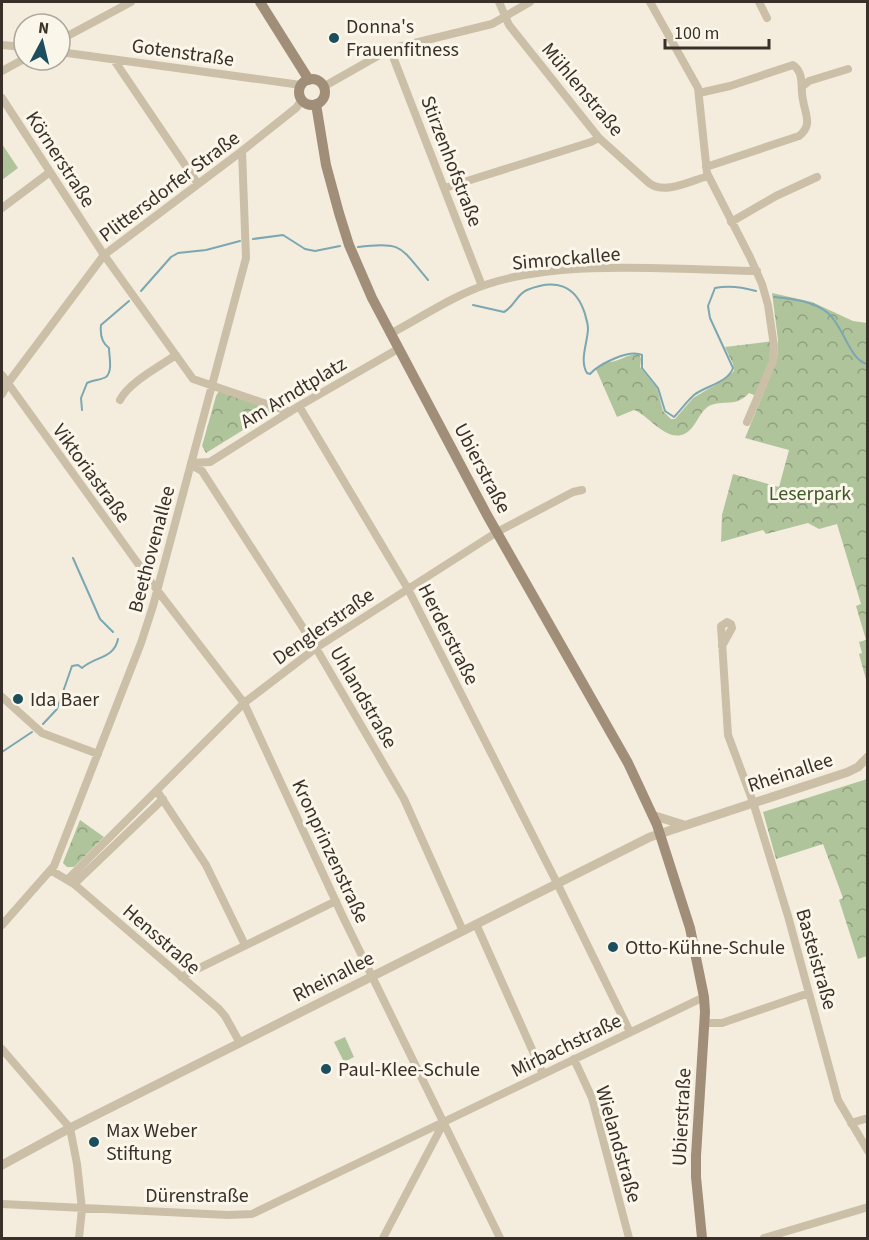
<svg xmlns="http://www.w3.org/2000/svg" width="869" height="1240" font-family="'Source Sans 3',sans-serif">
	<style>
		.green { fill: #b0c49c }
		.forest { fill: url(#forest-crowns) }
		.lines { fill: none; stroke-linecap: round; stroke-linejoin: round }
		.stream { stroke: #7aa7b2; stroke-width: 2 }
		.minor { stroke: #ccbfa8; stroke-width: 8 }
		.tertiary { stroke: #ccbfa8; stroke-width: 9 }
		.secondary { stroke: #a08e79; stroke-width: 10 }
		.poi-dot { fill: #1c4e5d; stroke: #fbf6ea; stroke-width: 2 }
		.labels { text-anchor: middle; stroke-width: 6; stroke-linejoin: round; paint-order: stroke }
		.poi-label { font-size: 20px; fill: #393029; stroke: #fbf6ea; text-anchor: start }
		.street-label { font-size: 20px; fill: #393029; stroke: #fbf6ea }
		.park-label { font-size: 20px; fill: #40582b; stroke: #fbf6ea }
	</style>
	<defs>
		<pattern id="forest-crowns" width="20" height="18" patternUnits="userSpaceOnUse" patternTransform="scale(1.5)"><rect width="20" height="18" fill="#b0c49c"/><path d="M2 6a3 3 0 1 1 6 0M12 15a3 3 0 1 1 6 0" fill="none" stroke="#90a07f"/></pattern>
	</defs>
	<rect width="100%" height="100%" fill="#f4eddd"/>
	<!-- green -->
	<path class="green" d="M2 144 18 168 2 180Z
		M345 1037 354 1057 344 1062 334 1042Z"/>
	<!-- forest -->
	<path class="forest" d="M772 293 812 302 853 321 867 323V683L859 654 862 653 859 642 866 640 856 606 861 604 837 524 819 529 808 523 766 534 763 530 721 542 722 515 733 474 779 487 789 450 745 438 777 360 778 340Z
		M773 341V358L756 396 749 393C736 407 727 400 711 405 699 410 697 427 686 433 667 444 650 416 634 410L617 417 596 369 604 362C616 364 626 354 639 354L641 359 640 367 657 388 663 411 671 419H675L693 398 725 379 734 371 733 364 725 347Z
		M219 391H222L271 410 272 412 206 453 202 446 216 396Z
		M867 779V958V956L858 959 839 900 843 898 823 844 776 859 763 812Z
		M80 820 104 837 74 867H67L63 863 64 860Z"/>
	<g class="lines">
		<!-- stream -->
		<path class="stream" d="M253 239 283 235 305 249 315 251 340 246
			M358 247C403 241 400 247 428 280
			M141 291 171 257 178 253 206 250 240 241
			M774 297C793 299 813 301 828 313 843 325 850 362 868 364
			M473 305 504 312C515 306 516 295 527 290 555 278 576 285 585 314 586 319 588 323 588 328 588 342 579 360 587 373L590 374C599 364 629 349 642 355V368L658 388 665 411 674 417C680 411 687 401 694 395 705 386 728 383 733 368L710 318 708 306 715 288C730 285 742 287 756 291
			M82 410 81 398 87 383C93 380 101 380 106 377 113 371 109 356 109 348 102 343 100 334 101 325L129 301
			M73 558 100 619 113 632
			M43 724 57 709 72 666 78 665 82 668C95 656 114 659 118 639
			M2 752 32 732"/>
		<!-- minor -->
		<path class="minor" d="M499 2 509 25 599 138 649 183C665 195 690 181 708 176
			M650 2 698 88 707 173 750 257 762 284 768 305 774 346 773 361 747 422
			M759 2 767 18
			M60 40 131 2
			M2 45 24 47
			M390 49 482 286
			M60 52 301 85
			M114 60 198 184
			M2 71 24 59
			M803 86 809 81 848 69
			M323 87 390 49 492 24 530 2
			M699 93 730 86 793 65C805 73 800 88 803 100 804 108 808 116 807 124 806 129 803 133 799 136L706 167
			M2 98 104 255 193 379 290 412
			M445 188 591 142 599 138
			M2 208 50 172
			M731 222 776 196 817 177
			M390 334C422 317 454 295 488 284 565 259 676 270 757 271
			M2 375 157 590 244 703 343 917 500 1238
			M2 394 8 383 104 255 242 151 296 108 302 100
			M120 400C128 383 160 366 176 355
			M299 406 408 589 557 883 630 1032
			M191 463 210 462 299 406 398 349
			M191 465 202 471 316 648 404 799 463 931
			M722 646 732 628 731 624 727 622 721 626 728 735 753 802 788 916 838 1100 868 1151
			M2 697 42 733 98 754
			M157 791 206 865 245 945
			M52 871 74 884 219 1009 225 1016 240 1043
			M68 879 244 703 316 648 497 532 573 492 582 490
			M74 884 163 799
			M476 924 543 1074
			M2 925 54 866 141 643 153 606 246 258 242 151
			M181 977 336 901
			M704 1023H722L809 993
			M2 1049 70 1128 77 1164 82 1209 79 1238
			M574 1059 592 1098 629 1238
			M851 1123 868 1118
			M2 1204 228 1215 252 1214 704 997
			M383 1238 444 1122
			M764 1238 868 1207"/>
		<!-- tertiary -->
		<path class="tertiary" d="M652 815 684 825
			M2 1165 70 1128 650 837 848 772 858 767 868 757"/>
		<!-- secondary -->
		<path class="secondary" d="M260 2 309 80
			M299 92a13 13 0 1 1 26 0a13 13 0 1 1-26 0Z
			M316 104 326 165 339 213 349 245 372 298 487 515 628 763 657 825 690 928 704 997 705 1012 696 1156V1177L702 1238"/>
	</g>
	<!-- markers -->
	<g class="poi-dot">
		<circle cx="334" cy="38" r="6"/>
		<circle cx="18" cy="699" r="6"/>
		<circle cx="613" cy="947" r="6"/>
		<circle cx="326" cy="1069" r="6"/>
		<circle cx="94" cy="1142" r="6"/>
	</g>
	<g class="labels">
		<!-- poi labels -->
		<g class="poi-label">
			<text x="346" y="33">Donna's<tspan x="346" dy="23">Frauenfitness</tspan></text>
			<text x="30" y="706">Ida Baer</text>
			<text x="625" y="954">Otto-Kühne-Schule</text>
			<text x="338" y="1076">Paul-Klee-Schule</text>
			<text x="106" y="1137">Max Weber<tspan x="106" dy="23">Stiftung</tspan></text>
		</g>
		<!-- street labels -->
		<g class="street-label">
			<text transform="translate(183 52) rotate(8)" y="7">Gotenstraße</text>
			<text transform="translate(583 89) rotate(50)" y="7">Mühlenstraße</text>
			<text transform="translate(61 159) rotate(57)" y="7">Körnerstraße</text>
			<text transform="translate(452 161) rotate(69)" y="7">Stirzenhofstraße</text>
			<text transform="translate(169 186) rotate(-37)" y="7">Plittersdorfer Straße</text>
			<text transform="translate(566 258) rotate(-5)" y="7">Simrockallee</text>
			<text transform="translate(293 392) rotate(-31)" y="7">Am Arndtplatz</text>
			<text transform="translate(483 468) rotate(62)" y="7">Ubierstraße</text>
			<text transform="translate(92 473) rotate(54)" y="7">Viktoriastraße</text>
			<text transform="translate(151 549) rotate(-75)" y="7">Beethovenallee</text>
			<text transform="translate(323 626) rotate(-35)" y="7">Denglerstraße</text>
			<text transform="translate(449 634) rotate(63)" y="7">Herderstraße</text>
			<text transform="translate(364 697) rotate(60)" y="7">Uhlandstraße</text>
			<text transform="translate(790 772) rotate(-18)" y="7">Rheinallee</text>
			<text transform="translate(331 851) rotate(65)" y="7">Kronprinzenstraße</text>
			<text transform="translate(162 939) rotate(41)" y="7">Hensstraße</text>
			<text transform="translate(817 959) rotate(74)" y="7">Basteistraße</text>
			<text transform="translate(333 976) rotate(-27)" y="7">Rheinallee</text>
			<text transform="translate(566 1045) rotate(-26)" y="7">Mirbachstraße</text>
			<text transform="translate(681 1117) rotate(-87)" y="7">Ubierstraße</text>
			<text transform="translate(619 1144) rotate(74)" y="7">Wielandstraße</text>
			<text x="197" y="1202">Dürenstraße</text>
		</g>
		<!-- park labels -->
		<g class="park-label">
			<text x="810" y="500">Leserpark</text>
		</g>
	</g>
	<!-- border -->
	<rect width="869" height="1240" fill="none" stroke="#393029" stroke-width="6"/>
	<!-- north arrow -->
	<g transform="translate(42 42) rotate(7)"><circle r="28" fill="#fbf6ea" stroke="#ada79d" stroke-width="1.5"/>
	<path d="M0-4.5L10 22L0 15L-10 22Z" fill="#1c4e5d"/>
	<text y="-9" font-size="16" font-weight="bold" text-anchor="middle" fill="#393029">N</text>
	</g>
	<!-- scale -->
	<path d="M665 39v9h104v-9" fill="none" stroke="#393029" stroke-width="3"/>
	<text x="674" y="39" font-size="18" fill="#393029" stroke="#fbf6ea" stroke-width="4.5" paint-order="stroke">100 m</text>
</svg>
